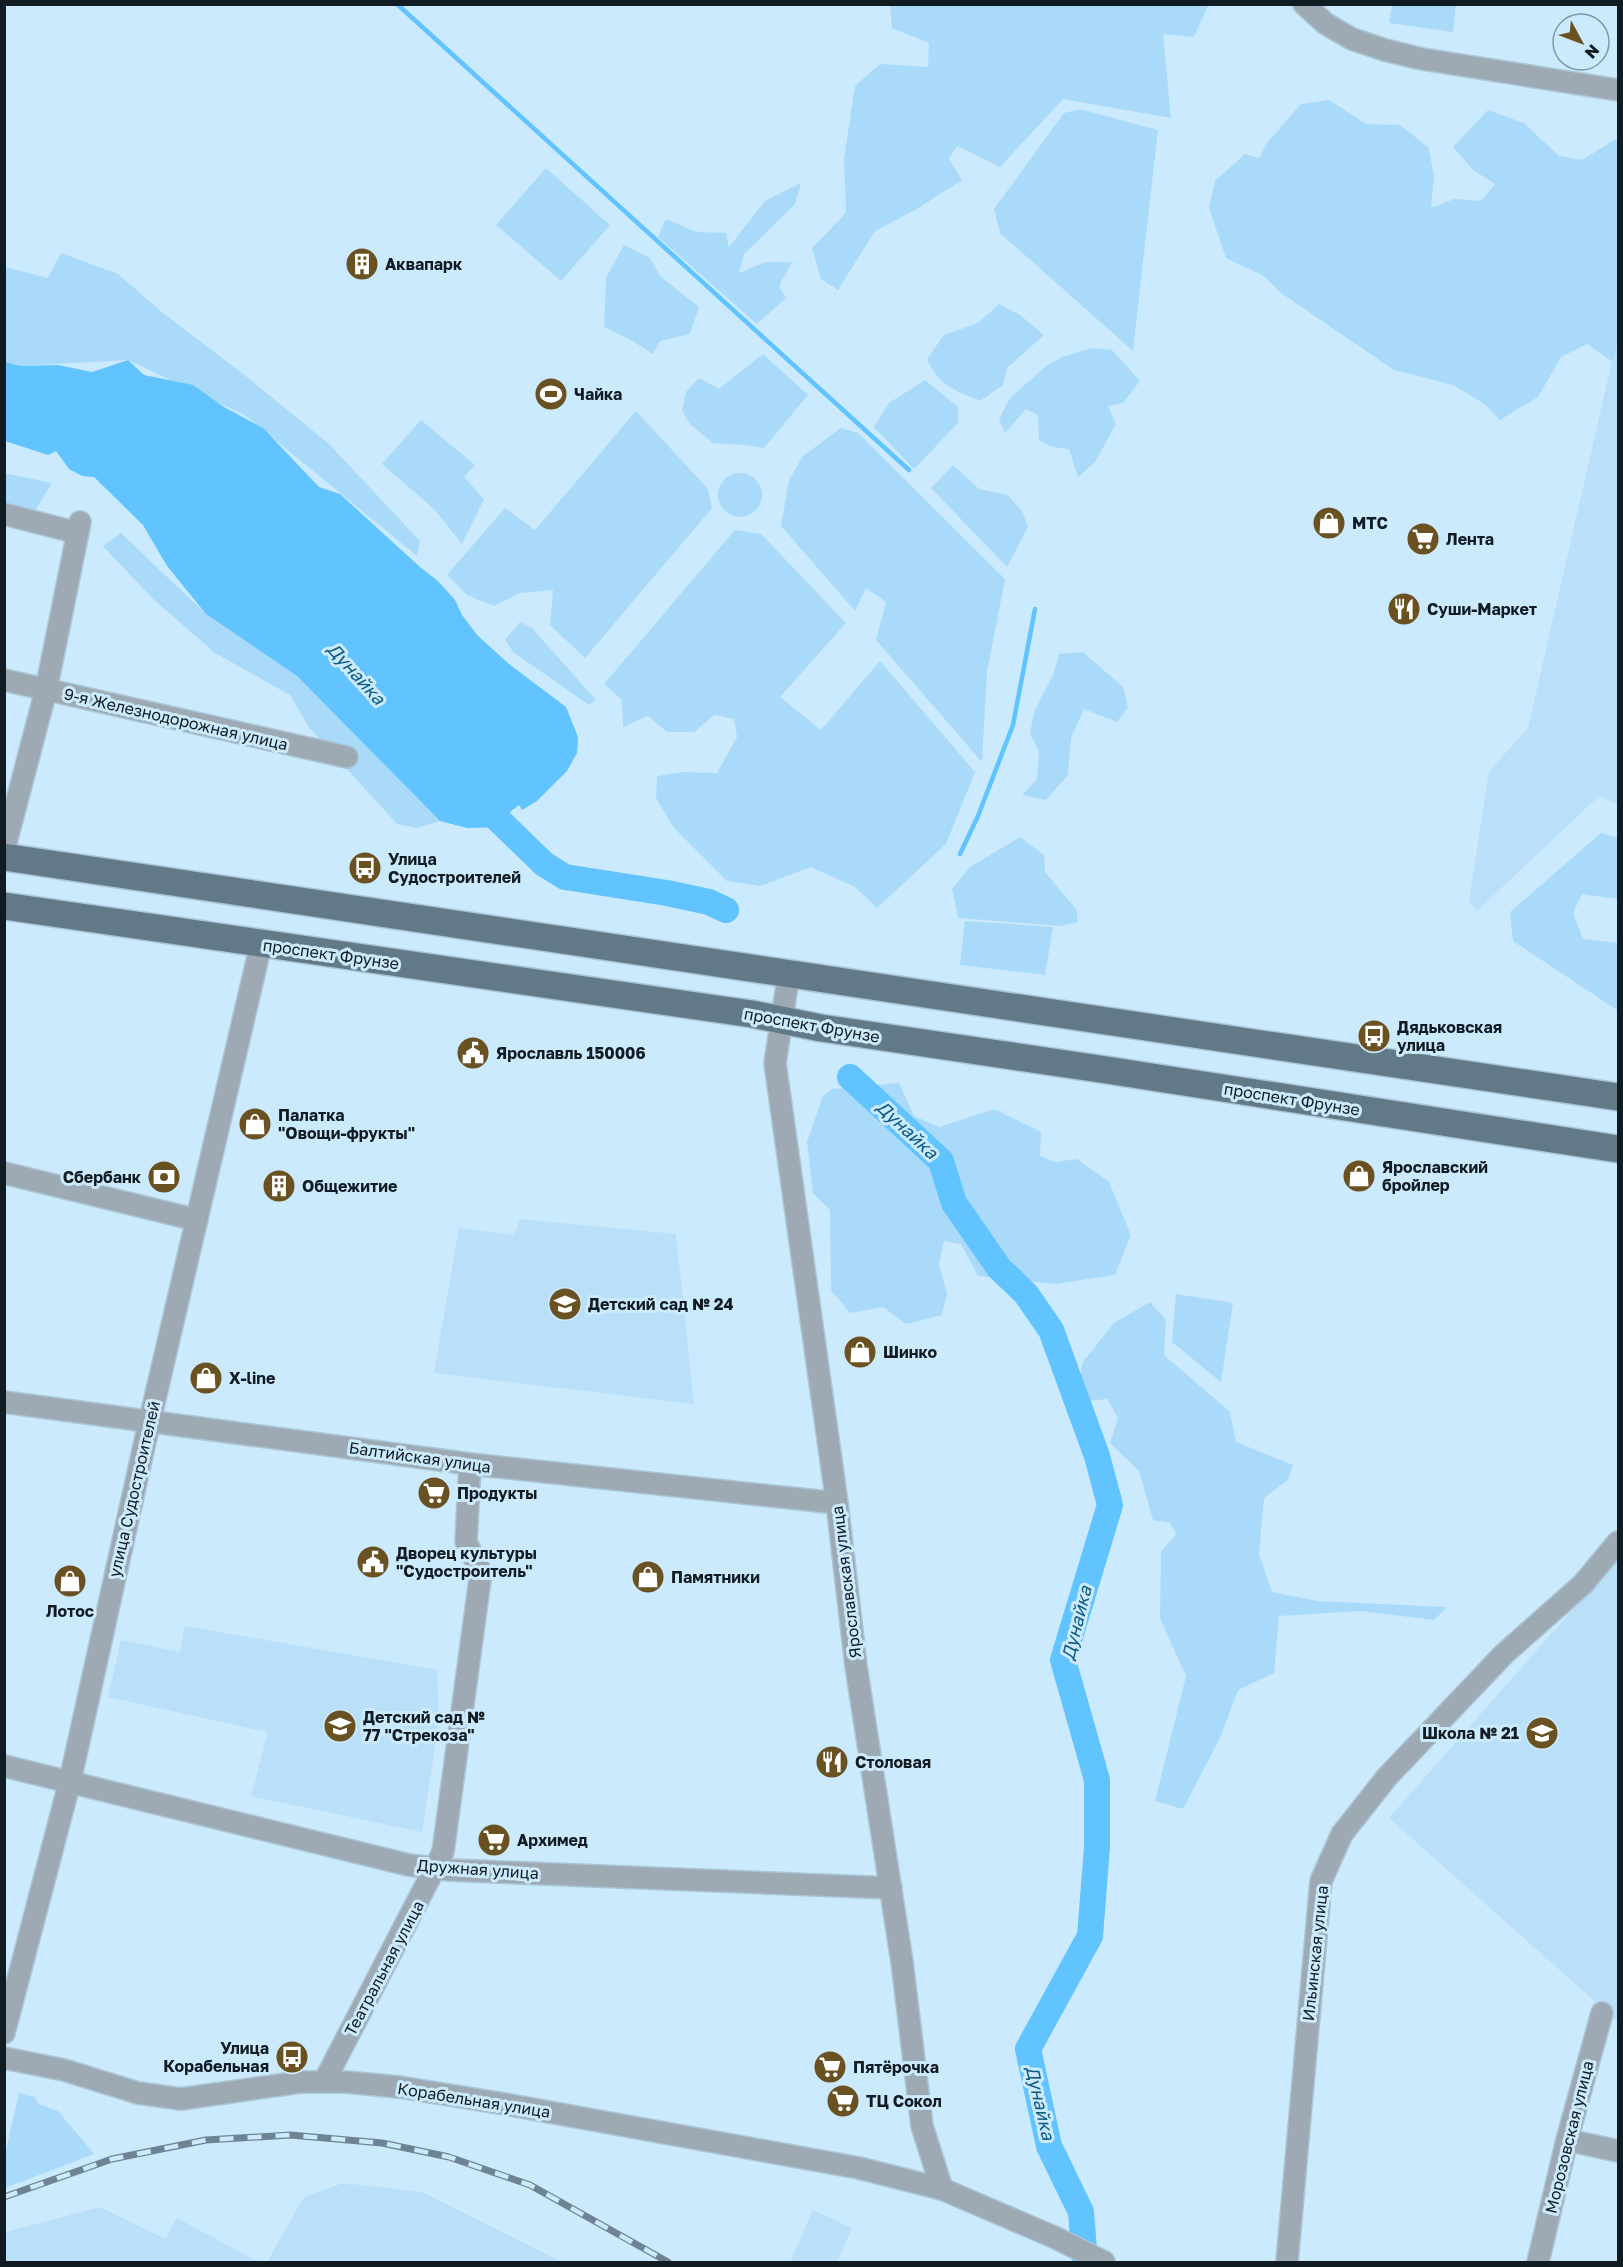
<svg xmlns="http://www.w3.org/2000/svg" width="1623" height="2267" font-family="'Golos Text',sans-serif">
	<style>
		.built { fill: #badff8 }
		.green { fill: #aadaf9 }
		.water { fill: #61c4fe }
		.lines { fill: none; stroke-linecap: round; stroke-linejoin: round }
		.stream { stroke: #61c4fe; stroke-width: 4.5 }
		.river { stroke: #61c4fe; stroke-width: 26 }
		.minor-casing { stroke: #aac5d6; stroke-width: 24 }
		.major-casing { stroke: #aac5d6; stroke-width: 30 }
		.minor { stroke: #9eaab3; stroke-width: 21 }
		.major { stroke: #627988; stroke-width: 27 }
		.rail-casing { stroke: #6f8492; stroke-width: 7 }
		.rail { stroke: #cceafe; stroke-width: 4.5; stroke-dasharray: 14; stroke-linecap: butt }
		.labels { text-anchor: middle; stroke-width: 6; stroke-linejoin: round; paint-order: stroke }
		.poi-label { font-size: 16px; font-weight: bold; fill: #101b22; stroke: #cceafe; text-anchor: start }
		.street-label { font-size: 16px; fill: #101b22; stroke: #cceafe }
		.water-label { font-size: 18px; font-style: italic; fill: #0b5a80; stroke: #cceafe }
	</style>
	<rect width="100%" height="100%" fill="#cceafe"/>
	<!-- built -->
	<path class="built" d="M1618 335V804L1599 796 1477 911 1469 901 1489 771 1528 728Z
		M520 1219 676 1234 694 1404 434 1373 459 1228 514 1235Z
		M1618 1558V2022L1389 1818Z
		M185 1626 437 1670 439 1720 422 1832 251 1796 268 1732 108 1697 121 1640 180 1652Z
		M343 2183 422 2192 562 2262H267L304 2197Z
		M100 2207 165 2239 177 2218 259 2262H5V2232Z
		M813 2210 852 2228 837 2262H790Z"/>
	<!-- green -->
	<path class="green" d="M1209 4 1194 37 1163 34 1171 118 1063 99 1000 167 957 146 949 159 962 180 917 209 875 231 838 290 821 279 812 248 846 213 844 159 855 86 880 64 928 67 929 43 892 28 890 5Z
		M1392 5H1456L1453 32 1389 23Z
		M1329 100 1366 124 1400 125 1429 148 1434 177 1431 208 1454 199 1481 201 1495 184 1473 170 1453 147 1488 110 1524 123 1559 156 1582 160 1616 139 1618 144V335L1613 362 1587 344 1561 357 1538 397 1500 420 1483 403 1453 385 1394 370 1281 293 1264 276 1226 258 1209 208 1215 181 1245 154 1259 158 1267 143 1301 104Z
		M1080 109 1158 130 1133 351 1000 233 994 209 1064 113Z
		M546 168 610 225 561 281 496 225Z
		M801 183 795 204 744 254 739 273 765 262H792L779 286 786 298 757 324 658 237 666 219 696 232 726 233 729 247 765 201Z
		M624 245 650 258 660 276 699 307 690 334 660 341 653 354 631 340 604 327 606 278Z
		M61 253 118 274 163 313 247 377 329 444 420 541 417 556 245 415 128 360 21 366 5 362V267L48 278Z
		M999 304 1020 315 1044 335 1007 368 1003 385 980 401C954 390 939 386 927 359L944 335 978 323Z
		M1092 348 1112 350 1140 381 1123 403 1108 406 1116 424 1095 462 1078 477 1069 449 1053 447 1039 441 1038 415 1026 409 1005 433 999 419 1010 398 1045 367 1062 357Z
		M763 354 808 395 764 448 744 445 713 443 690 424 682 410 686 392 699 378 719 389Z
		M925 380 958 407V423L914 469 874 427 889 403Z
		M636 411 708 489 712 508 585 658 550 625 553 590 520 593 494 606 467 595 447 575 505 508 535 530Z
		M421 420 475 465 464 477 484 499 462 544 435 510 382 464Z
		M841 428 858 433 1005 579 987 672 982 762 876 640 886 602 866 588 855 611 781 526 789 480 803 456Z
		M953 465 979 489 1008 495 1022 511 1028 527 1007 567 931 488Z
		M718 495a22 22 0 1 1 44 0a22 22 0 1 1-44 0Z
		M4 473 52 483 35 511 5 502Z
		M735 530 761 534 846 623 780 697 821 730 880 661 975 772 946 844 877 908 855 887 811 867 760 886 727 881 674 828 656 798 657 776 683 772 717 773 737 737 734 719 714 715 694 732H667L648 716 623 727 622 700 604 684Z
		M121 533 206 614 297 676 440 821 417 828 397 824 308 726 290 695 215 653 153 599 103 546Z
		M520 622 531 627 596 700 589 705 513 652 505 640Z
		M1083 652 1123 687 1128 707 1117 722 1084 709 1071 738 1068 775 1046 800 1022 795 1037 779 1039 751 1030 734 1034 712 1054 673 1059 654Z
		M1601 833 1618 838V899L1582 894 1573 913 1583 939 1618 943V1007L1617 1010 1513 941 1510 912Z
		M1020 837 1044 855 1045 872 1076 909 1078 922 1060 926 958 918 952 889 970 867Z
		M965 921 1053 927 1045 975 960 965Z
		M899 1083 914 1116 939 1127 994 1109 1041 1132 1040 1156 1055 1162 1077 1159 1109 1182 1131 1235 1115 1275 1055 1284 978 1276 961 1244 944 1241 939 1264 947 1294 942 1315 906 1324 883 1307 850 1313 831 1290 830 1210 813 1193 807 1142 823 1096 832 1089Z
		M1176 1294 1233 1303 1221 1382 1172 1342Z
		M1150 1302 1166 1320 1164 1355 1230 1412 1236 1442 1293 1465 1288 1480 1264 1498 1259 1554 1272 1592 1317 1601 1447 1607 1434 1620 1361 1611 1279 1616 1274 1673 1238 1690 1220 1738 1183 1809 1155 1801 1186 1676 1160 1618 1161 1552 1176 1534 1170 1523 1153 1520 1139 1471 1110 1443 1118 1418 1107 1399 1089 1401 1080 1389 1082 1363 1114 1323Z
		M19 2093 35 2097 39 2104 58 2111 94 2154 5 2188V2154Z"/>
	<!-- water -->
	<path class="water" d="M128 360 144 375 193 385 224 407 263 428 319 487 340 494 420 567 438 581 455 600 462 615 478 636 509 664 566 707 578 737 577 753 567 771 537 801 522 810 519 805 510 812 506 827 467 828 440 821 297 676 206 614 167 566 143 525 94 477 82 476 69 469 56 451 48 455 5 441V362L21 366 58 365 92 372Z"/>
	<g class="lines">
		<!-- stream -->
		<path class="stream" d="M397 4 909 470
			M960 854 978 816 1013 725 1035 609"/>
		<!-- river -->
		<path class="river" d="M481 803 544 864 565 877 667 893 709 902 726 910
			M850 1077 941 1161 954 1203 999 1268 1026 1294 1051 1330 1097 1456 1110 1505 1063 1660 1097 1780V1847L1090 1936 1028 2049 1049 2146 1081 2212 1085 2262"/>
		<!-- minor casing -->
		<g class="minor-casing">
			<path id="minor" d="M1304 4 1326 24 1352 39 1385 50 1422 59 1618 90
				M4 514 78 533
				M4 680 347 757
				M4 850 46 690 80 522
				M789 973 775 1063 837 1503 856 1666 902 1962 922 2126 942 2189
				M4 1173 197 1220
				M4 1402 470 1464 837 1503
				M4 1766 409 1865 450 1870 891 1888
				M4 2033 70 1781 146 1437 261 944
				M4 2058 64 2070 138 2093 181 2099 300 2082H346L399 2087 499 2103 859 2168 942 2189 1054 2237 1104 2262
				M324 2082 443 1852 481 1572 466 1542 470 1464
				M1567 2140 1618 2151
				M1287 2262 1321 1881 1342 1834 1387 1777 1504 1654 1583 1584 1618 1542
				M1538 2262 1567 2140 1602 2013"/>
		</g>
		<!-- major casing -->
		<g class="major-casing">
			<path id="major" d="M4 857 1618 1097
				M4 906 752 1014 821 1028 1100 1069 1618 1149"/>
		</g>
		<!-- minor -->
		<use href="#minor" class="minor"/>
		<!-- major -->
		<use href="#major" class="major"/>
		<!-- rail casing -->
		<g class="rail-casing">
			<path id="rail" d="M4 2197 112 2159 206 2140 290 2135 382 2143 449 2157 530 2185 668 2262"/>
		</g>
		<!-- rail -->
		<use href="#rail" class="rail"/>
	</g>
	<!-- icons -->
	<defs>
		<g id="building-disc" transform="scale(1.725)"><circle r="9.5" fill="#6a5122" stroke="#cceafe"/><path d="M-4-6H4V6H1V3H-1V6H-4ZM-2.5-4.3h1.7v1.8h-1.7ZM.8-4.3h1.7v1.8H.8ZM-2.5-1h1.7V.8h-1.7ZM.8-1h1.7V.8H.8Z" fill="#fff"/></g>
		<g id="stadium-disc" transform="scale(1.725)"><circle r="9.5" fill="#6a5122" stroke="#cceafe"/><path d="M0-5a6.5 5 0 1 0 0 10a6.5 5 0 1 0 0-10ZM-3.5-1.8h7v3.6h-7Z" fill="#fff"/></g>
		<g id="shop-disc" transform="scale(1.725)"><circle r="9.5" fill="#6a5122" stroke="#cceafe"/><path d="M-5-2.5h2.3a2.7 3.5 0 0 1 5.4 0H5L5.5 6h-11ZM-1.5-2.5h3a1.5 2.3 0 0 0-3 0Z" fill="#fff"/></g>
		<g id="supermarket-disc" transform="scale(1.725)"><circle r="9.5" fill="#6a5122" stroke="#cceafe"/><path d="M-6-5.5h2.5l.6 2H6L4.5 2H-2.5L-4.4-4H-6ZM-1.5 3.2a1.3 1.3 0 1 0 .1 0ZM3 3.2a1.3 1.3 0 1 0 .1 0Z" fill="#fff"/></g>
		<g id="restaurant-disc" transform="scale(1.725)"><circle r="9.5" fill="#6a5122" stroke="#cceafe"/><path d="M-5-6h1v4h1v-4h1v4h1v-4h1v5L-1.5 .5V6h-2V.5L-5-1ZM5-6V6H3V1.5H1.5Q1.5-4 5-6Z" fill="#fff"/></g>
		<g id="bus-disc" transform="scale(1.725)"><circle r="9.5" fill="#6a5122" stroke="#cceafe"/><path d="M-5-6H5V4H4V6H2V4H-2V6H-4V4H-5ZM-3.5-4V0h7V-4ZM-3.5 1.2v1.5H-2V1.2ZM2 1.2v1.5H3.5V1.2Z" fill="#fff"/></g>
		<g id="civic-disc" transform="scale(1.725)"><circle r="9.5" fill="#6a5122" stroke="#cceafe"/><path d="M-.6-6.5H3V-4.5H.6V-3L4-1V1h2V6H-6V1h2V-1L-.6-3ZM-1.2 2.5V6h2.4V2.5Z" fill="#fff"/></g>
		<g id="bank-disc" transform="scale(1.725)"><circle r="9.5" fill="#6a5122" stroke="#cceafe"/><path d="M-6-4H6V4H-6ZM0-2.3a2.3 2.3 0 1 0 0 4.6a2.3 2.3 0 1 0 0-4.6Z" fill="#fff"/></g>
		<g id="school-disc" transform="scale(1.725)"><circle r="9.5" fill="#6a5122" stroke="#cceafe"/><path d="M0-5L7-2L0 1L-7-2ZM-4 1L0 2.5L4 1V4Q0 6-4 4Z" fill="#fff"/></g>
	</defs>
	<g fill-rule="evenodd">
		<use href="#building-disc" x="362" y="264"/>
		<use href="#stadium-disc" x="551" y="394"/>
		<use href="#shop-disc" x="1329" y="523"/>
		<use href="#supermarket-disc" x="1423" y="539"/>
		<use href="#restaurant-disc" x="1404" y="609"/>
		<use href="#bus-disc" x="365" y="868"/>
		<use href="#bus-disc" x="1374" y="1036"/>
		<use href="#civic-disc" x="473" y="1053"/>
		<use href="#shop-disc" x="255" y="1124"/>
		<use href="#shop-disc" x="1359" y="1176"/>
		<use href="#bank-disc" x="164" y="1177"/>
		<use href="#building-disc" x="279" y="1186"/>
		<use href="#school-disc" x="565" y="1304"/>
		<use href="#shop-disc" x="860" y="1352"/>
		<use href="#shop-disc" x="206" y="1378"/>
		<use href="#supermarket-disc" x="434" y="1493"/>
		<use href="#civic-disc" x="373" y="1562"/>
		<use href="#shop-disc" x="648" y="1577"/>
		<use href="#shop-disc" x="70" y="1581"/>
		<use href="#school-disc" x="340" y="1726"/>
		<use href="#school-disc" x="1542" y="1733"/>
		<use href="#restaurant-disc" x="832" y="1762"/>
		<use href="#supermarket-disc" x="494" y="1840"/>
		<use href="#bus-disc" x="292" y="2057"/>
		<use href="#supermarket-disc" x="830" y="2067"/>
		<use href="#supermarket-disc" x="843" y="2101"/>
	</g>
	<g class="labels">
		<!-- poi labels -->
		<g class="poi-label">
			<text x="385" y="270">Аквапарк</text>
			<text x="574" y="400">Чайка</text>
			<text x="1352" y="529">МТС</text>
			<text x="1446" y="545">Лента</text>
			<text x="1427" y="615">Суши-Маркет</text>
			<text x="388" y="865">Улица<tspan x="388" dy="18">Судостроителей</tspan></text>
			<text x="1397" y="1033">Дядьковская<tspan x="1397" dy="18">улица</tspan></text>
			<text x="496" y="1059">Ярославль 150006</text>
			<text x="278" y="1121">Палатка<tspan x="278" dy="18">"Овощи-фрукты"</tspan></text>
			<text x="1382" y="1173">Ярославский<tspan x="1382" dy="18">бройлер</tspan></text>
			<text x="141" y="1183" text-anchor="end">Сбербанк</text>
			<text x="302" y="1192">Общежитие</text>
			<text x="588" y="1310">Детский сад № 24</text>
			<text x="883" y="1358">Шинко</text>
			<text x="229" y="1384">X-line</text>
			<text x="457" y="1499">Продукты</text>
			<text x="396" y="1559">Дворец культуры<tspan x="396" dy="18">"Судостроитель"</tspan></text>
			<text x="671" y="1583">Памятники</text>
			<text x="70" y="1617" text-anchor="middle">Лотос</text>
			<text x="363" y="1723">Детский сад №<tspan x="363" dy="18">77 "Стрекоза"</tspan></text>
			<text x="1519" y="1739" text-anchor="end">Школа № 21</text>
			<text x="855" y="1768">Столовая</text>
			<text x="517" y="1846">Архимед</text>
			<text x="269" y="2054" text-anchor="end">Улица<tspan x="269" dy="18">Корабельная</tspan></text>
			<text x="853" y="2073">Пятёрочка</text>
			<text x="866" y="2107">ТЦ Сокол</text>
		</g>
		<!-- street labels -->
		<g class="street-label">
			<text transform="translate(176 719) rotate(13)" y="6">9-я Железнодорожная улица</text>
			<text transform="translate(331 954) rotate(8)" y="6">проспект Фрунзе</text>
			<text transform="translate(812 1025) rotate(10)" y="6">проспект Фрунзе</text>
			<text transform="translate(1292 1099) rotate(9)" y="6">проспект Фрунзе</text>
			<text transform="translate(420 1457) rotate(8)" y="6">Балтийская улица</text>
			<text transform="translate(134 1489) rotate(-77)" y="6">улица Судостроителей</text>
			<text transform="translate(846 1582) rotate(-97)" y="6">Ярославская улица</text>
			<text transform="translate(478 1869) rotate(4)" y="6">Дружная улица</text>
			<text transform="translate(1315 1953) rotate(-84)" y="6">Ильинская улица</text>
			<text transform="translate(384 1968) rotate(-62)" y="6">Театральная улица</text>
			<text transform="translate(474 2100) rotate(9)" y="6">Корабельная улица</text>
			<text transform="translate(1569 2137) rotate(-76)" y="6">Морозовская улица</text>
		</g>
		<!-- water labels -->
		<g class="water-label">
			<text transform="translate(356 674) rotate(48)" y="6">Дунайка</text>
			<text transform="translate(907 1130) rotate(43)" y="6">Дунайка</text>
			<text transform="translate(1077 1623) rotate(-76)" y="6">Дунайка</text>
			<text transform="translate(1040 2103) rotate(77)" y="6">Дунайка</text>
		</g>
	</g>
	<!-- border -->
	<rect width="1623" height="2267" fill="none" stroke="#101b22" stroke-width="12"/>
	<!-- north arrow -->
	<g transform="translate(1581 42) rotate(131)"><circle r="28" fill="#cceafe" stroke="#8197a6" stroke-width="1.5"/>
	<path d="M0-4.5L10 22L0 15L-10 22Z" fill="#6a5122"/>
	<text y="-9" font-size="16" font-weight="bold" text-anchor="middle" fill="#101b22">N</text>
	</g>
</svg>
